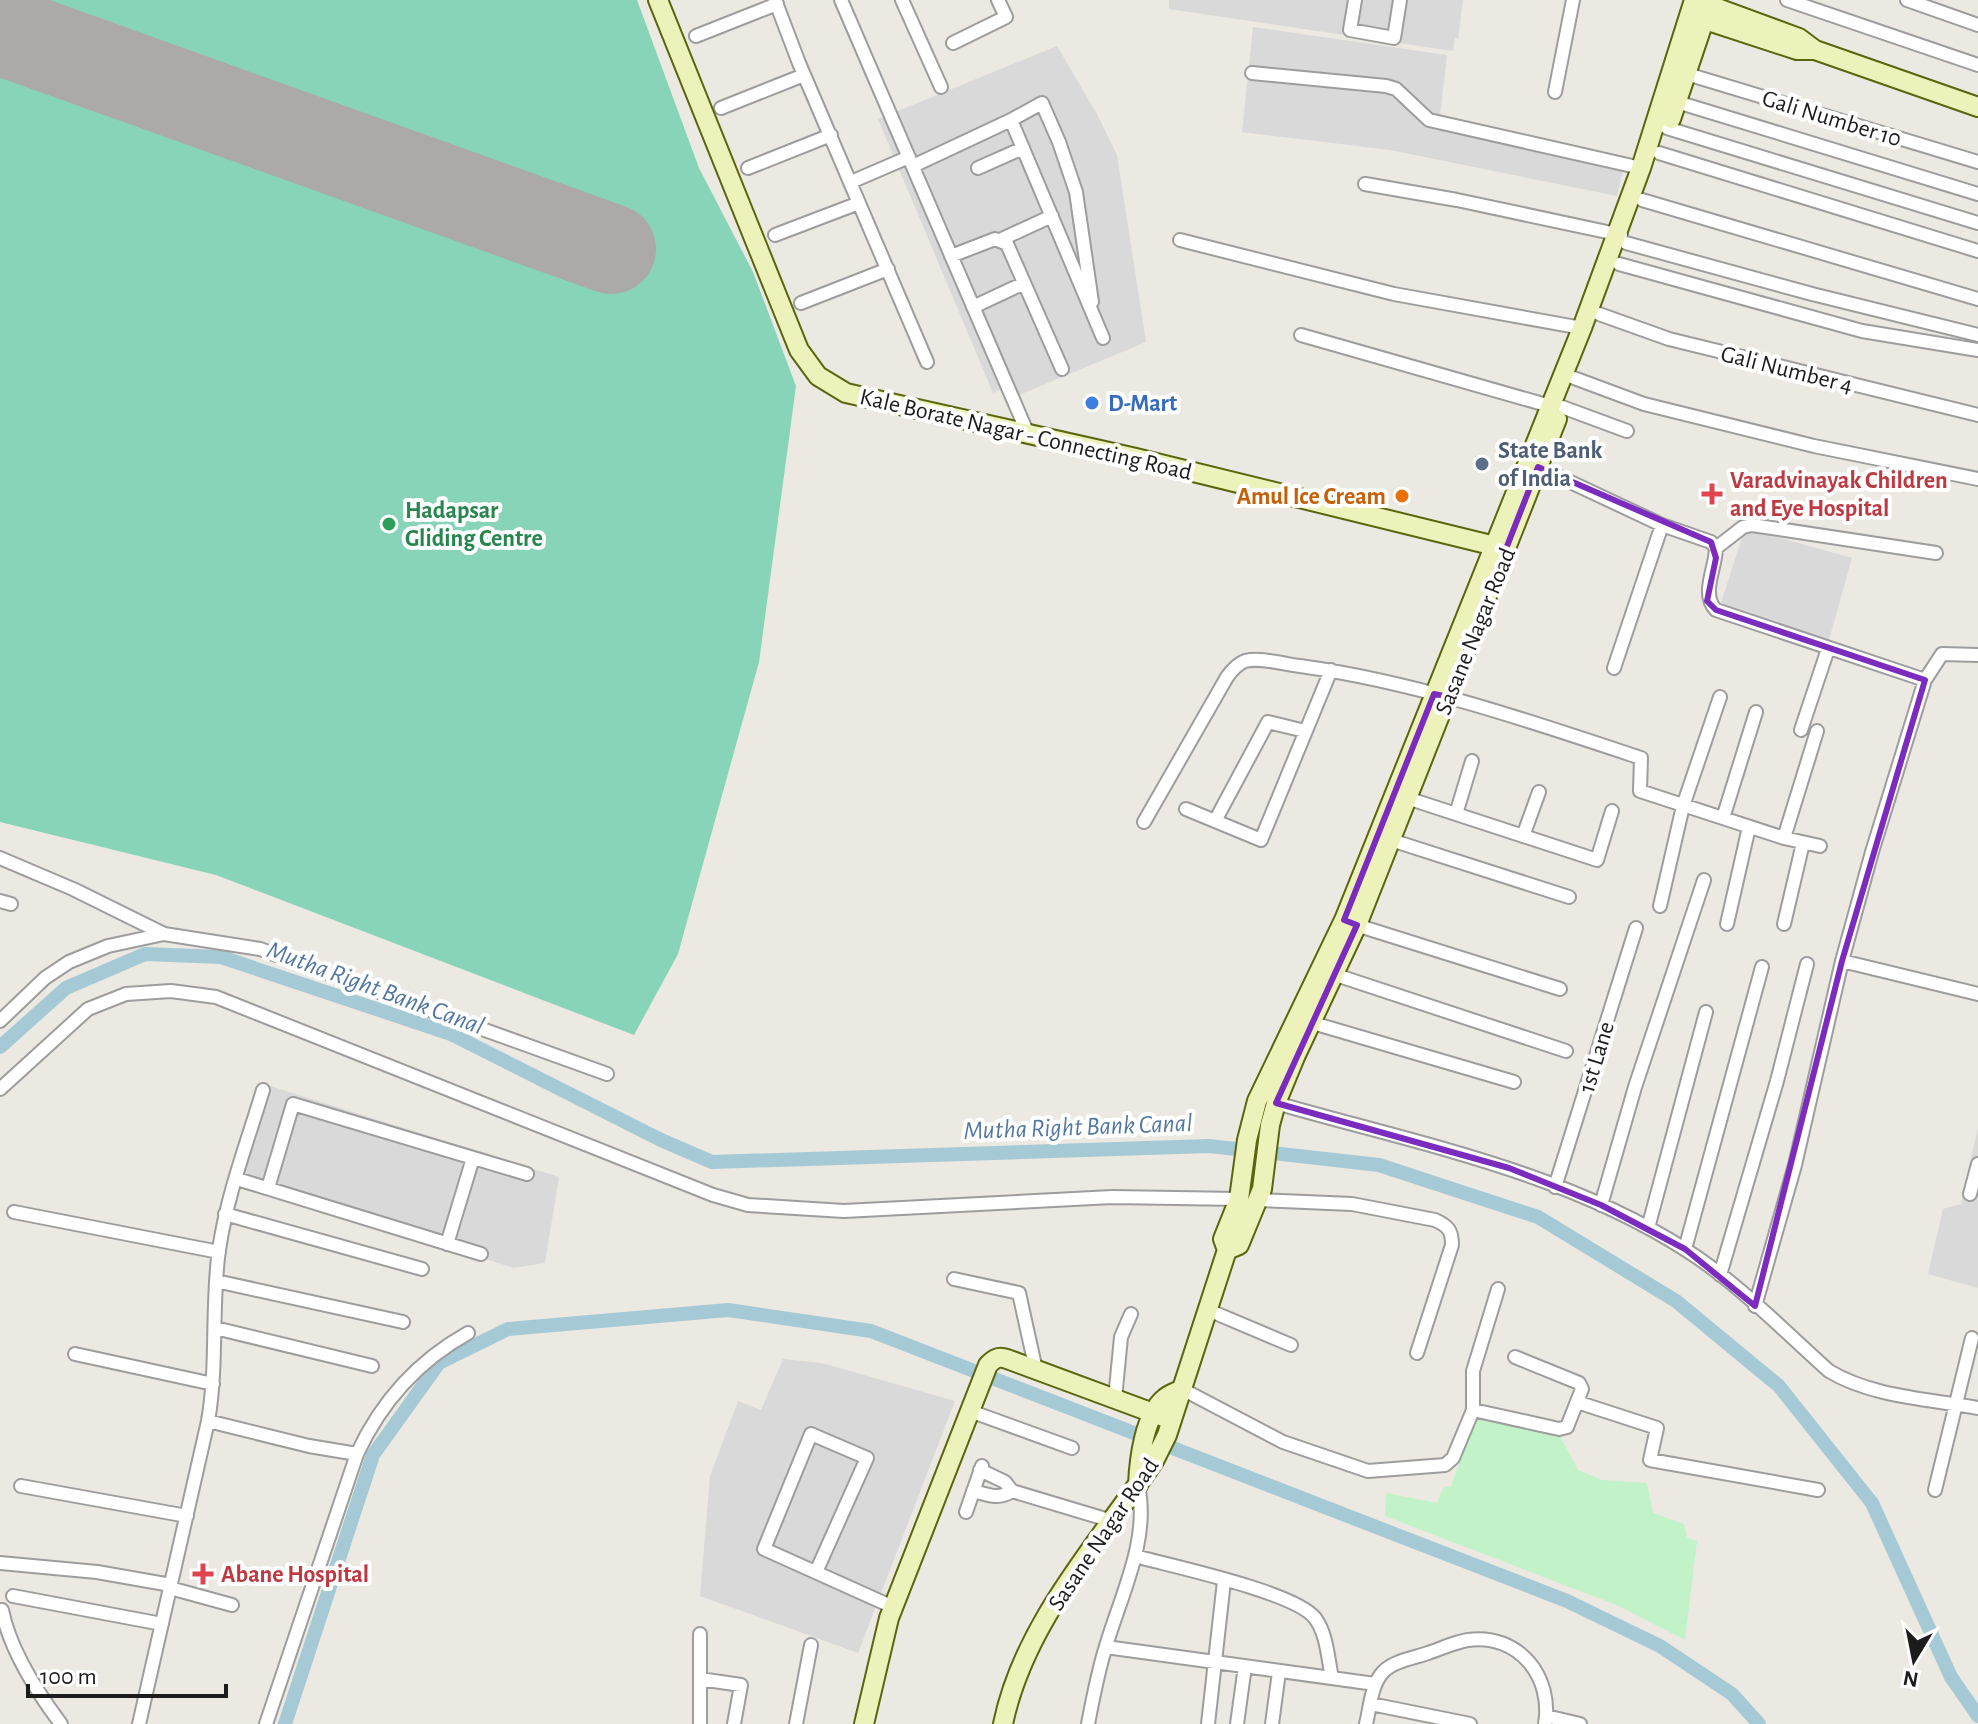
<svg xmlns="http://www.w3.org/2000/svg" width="1978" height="1724" font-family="'Alegreya Sans',sans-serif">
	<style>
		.residential { fill: #dad9d9 }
		.park { fill: #c2f3c8 }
		.pitch { fill: #87d4b9 }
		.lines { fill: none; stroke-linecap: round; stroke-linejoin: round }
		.canal { stroke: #a6c9d6; stroke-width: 14 }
		.runway { stroke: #abaaa6; stroke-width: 90 }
		.street-casing { stroke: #9d9d9d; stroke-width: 16 }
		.secondary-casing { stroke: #5a660f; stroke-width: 22 }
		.street { stroke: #fff; stroke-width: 12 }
		.secondary { stroke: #edf2ba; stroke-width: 18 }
		.marked { fill: none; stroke: #7b2cbf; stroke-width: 6; stroke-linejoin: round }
		.shop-dot { fill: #3f7fe0; stroke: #fff; stroke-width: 3 }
		.service-dot { fill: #5c6f8a; stroke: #fff; stroke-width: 3 }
		.health-dot { fill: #e0444e; stroke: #fff; stroke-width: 3 }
		.food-dot { fill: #e8710a; stroke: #fff; stroke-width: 3 }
		.leisure-dot { fill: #2e9e5b; stroke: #fff; stroke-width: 3 }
		.labels { text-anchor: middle; stroke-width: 8; stroke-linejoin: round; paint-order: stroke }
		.street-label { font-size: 24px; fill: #1c1c1c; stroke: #fff }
		.shop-label { font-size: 24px; font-weight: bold; fill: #366cbe; stroke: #fff; text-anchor: start }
		.service-label { font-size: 24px; font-weight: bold; fill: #4e5e75; stroke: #fff; text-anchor: start }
		.health-label { font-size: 24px; font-weight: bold; fill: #be3a42; stroke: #fff; text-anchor: start }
		.food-label { font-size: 24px; font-weight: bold; fill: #c56008; stroke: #fff; text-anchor: end }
		.leisure-label { font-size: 24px; font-weight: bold; fill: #27864d; stroke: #fff; text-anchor: start }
		.water-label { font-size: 26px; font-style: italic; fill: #5277a1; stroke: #fff }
	</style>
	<rect width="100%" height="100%" fill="#ece9e2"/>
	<!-- residential -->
	<path class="residential" d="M1169 0H1463L1458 39 1455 38 1453 51 1169 9Z
		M1253 27 1447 55 1439 125 1624 166 1617 196 1390 150 1242 132Z
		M1057 46 1097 114 1117 155 1146 342 1019 395 1013 384 993 393 878 119Z
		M1745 528 1852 558 1829 640 1720 606Z
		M267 1085 559 1177 545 1263 514 1268 242 1184Z
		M1978 1127V1288L1928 1274 1943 1209 1961 1204Z
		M783 1359 822 1363 955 1401 858 1653 700 1596 710 1476 738 1401 761 1410Z"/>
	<!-- park -->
	<path class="park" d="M1479 1417 1560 1436 1578 1470 1602 1480 1647 1483 1653 1513 1684 1524 1687 1538 1697 1541 1685 1640 1614 1604 1385 1516 1386 1493 1437 1503 1443 1488 1451 1486 1475 1420Z"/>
	<!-- pitch -->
	<path class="pitch" d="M0 0H637L699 168 753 272 796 386 759 662 678 954 634 1035 216 875 0 822Z"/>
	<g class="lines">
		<!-- canal -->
		<path class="canal" d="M0 1047 66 988 145 954 221 957 451 1034 661 1140 712 1162 1209 1146 1379 1165 1538 1217 1676 1301 1779 1386 1872 1503 1951 1677 1978 1716
			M285 1724 373 1455 439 1363 508 1329 728 1310 871 1331 1567 1601 1660 1646 1732 1694 1759 1724"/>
		<!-- runway -->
		<path class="runway" d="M0 30 611 249"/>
		<!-- street casing -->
		<g class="street-casing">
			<path id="street" d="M775 0 799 63 927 362
				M841 0 1028 434
				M902 0 941 87
				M1355 0 1350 30 1394 38 1400 0
				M1787 0 1978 65
				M1907 0 1978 25
				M696 36 777 4
				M953 43 1006 17 998 0
				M1252 73 1386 86 1396 89 1429 120 1641 168
				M1687 74 1978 162
				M1555 92 1573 0
				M1677 102 1978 194
				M721 108 804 75
				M1011 120 1042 103 1059 142 1076 192 1092 302
				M1667 128 1978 223
				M1659 153 1978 251
				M913 166 1011 120 1103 338
				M748 168 831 135
				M978 168 1023 148
				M851 182 909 157
				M1365 184 1457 200 1621 235
				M1642 200 1978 299
				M775 235 859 203
				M1002 239 1052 216
				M1180 240 1394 294 1582 328
				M1626 243 1812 294 1978 335
				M951 256 995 239 1007 244 1062 369
				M1619 264 1862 331 1978 350
				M801 303 888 269
				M973 307 1024 283
				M1599 314 1669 339 1978 415
				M1301 335 1550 406
				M1574 378 1644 404 1814 446 1978 479
				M1562 407 1627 431
				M1532 464 1662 525 1711 542 1716 548C1716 568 1700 594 1716 610L1925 680
				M1716 548 1743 527 1752 525 1936 553
				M1614 668 1662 525
				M1801 730 1828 649
				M1407 798 1597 860 1612 811
				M1186 809 1261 840 1331 670
				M1456 814 1472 761
				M1723 818 1756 712
				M1215 821 1268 722 1305 731
				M1144 822 1227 677C1232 670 1237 664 1245 661 1261 657 1283 664 1300 666 1416 682 1530 721 1641 758L1640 791 1784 838 1820 846
				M1523 836 1539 792
				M1784 838 1817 731
				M1391 840 1569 897
				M0 858 73 889 164 934
				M0 901 11 904
				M1660 906 1683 806 1720 697
				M1353 924 1560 989
				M1727 924 1749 827
				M1784 924 1803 843
				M1842 961 1978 994
				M1330 973 1566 1051
				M0 1021 45 978 69 962 108 946 164 934 260 949 607 1074
				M1306 1021 1514 1082
				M0 1089 88 1009 126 994 171 991 216 997 713 1195 748 1205 844 1211 1112 1197 1239 1199
				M1276 1103C1415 1143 1563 1171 1686 1250 1738 1283 1783 1330 1829 1371 1872 1397 1929 1399 1978 1408
				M237 1179 481 1254
				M1555 1187 1636 928
				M268 1188 293 1104 527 1174
				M1970 1194 1978 1164
				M1259 1200 1352 1204 1435 1220C1448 1226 1452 1230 1452 1245L1417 1353
				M1601 1205 1635 1087 1704 880
				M14 1212 219 1252
				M225 1214 422 1269
				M1648 1228 1706 1012
				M447 1244 473 1158
				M1685 1249 1762 967
				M1720 1275 1777 1081 1807 964
				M954 1279 1019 1293 1036 1370
				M216 1281 403 1322
				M1755 1306 1795 1165 1842 961 1872 852 1925 680 1942 654 1978 655
				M1208 1310 1291 1345
				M215 1328 372 1366
				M75 1354 213 1384
				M1182 1389 1283 1442 1368 1471 1445 1465 1453 1458 1473 1410 1559 1429 1567 1427 1582 1389 1579 1383 1515 1357
				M1115 1399 1121 1337 1131 1314
				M1577 1402 1657 1428 1650 1460 1818 1490
				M1473 1410V1371L1498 1289
				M970 1411 1072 1448
				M208 1421 309 1446 357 1454
				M980 1470 1005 1482 1012 1491 1112 1521
				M21 1486 187 1516
				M1935 1490 1972 1338
				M973 1491C988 1495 999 1500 1012 1491
				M966 1512 982 1466
				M1135 1556C1171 1566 1295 1592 1315 1618 1327 1634 1328 1659 1332 1678
				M0 1563 97 1572 171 1585
				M816 1572 867 1458 811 1434 764 1549 893 1607
				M170 1588 232 1605
				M13 1596 162 1624
				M2 1610C10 1650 37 1692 61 1724
				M700 1634V1724
				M1106 1647 1375 1684
				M700 1679 741 1685 734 1724
				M1371 1704 1470 1724
				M1546 1716 1580 1724
				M139 1724 208 1421C218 1364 211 1306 219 1250 227 1195 247 1143 263 1090
				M266 1724 357 1454C381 1402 418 1361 468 1333
				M796 1724 811 1645
				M1088 1724C1093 1698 1098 1671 1106 1646 1121 1595 1150 1539 1138 1486
				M1208 1724 1224 1581
				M1237 1724 1245 1666
				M1272 1724 1279 1672
				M1366 1724C1370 1708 1371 1685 1383 1672 1393 1661 1414 1658 1428 1653 1440 1649 1455 1642 1468 1640 1519 1633 1553 1677 1545 1724"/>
		</g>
		<!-- secondary casing -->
		<g class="secondary-casing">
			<path id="secondary" d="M658 0 799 350 818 376 846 393 1136 458 1495 546
				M1701 2 1799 38 1815 50 1978 107
				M1696 17 1797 50H1815
				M1671 119 1711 0
				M1227 1250 1239 1245 1262 1189 1270 1125 1276 1103 1295 1057 1357 925 1557 419
				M1138 1485C1139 1460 1144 1415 1165 1398 1169 1394 1177 1392 1182 1389
				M864 1724 889 1618 988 1365C994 1359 998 1356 1007 1359L1172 1420
				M1003 1724C1024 1623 1098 1544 1154 1461L1167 1435 1227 1250 1223 1239 1239 1199 1247 1140 1257 1101 1344 920 1582 328 1641 168 1694 0"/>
		</g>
		<!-- street -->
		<use href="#street" class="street"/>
		<!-- secondary -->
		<use href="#secondary" class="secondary"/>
	</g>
	<!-- marked area -->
	<path class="marked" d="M1538 467 1711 542 1716 558 1707 601 1716 610 1925 680 1842 961 1755 1306 1685 1249 1601 1205 1509 1168 1276 1103 1357 925 1344 920 1434 694 1448 697Z"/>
	<!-- markers -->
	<circle class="shop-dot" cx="1092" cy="403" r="8"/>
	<circle class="service-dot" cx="1482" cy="464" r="8"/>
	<g class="health-dot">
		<path d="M1708 482h8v8h8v8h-8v8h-8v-8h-8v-8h8z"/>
		<path d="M199 1562h8v8h8v8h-8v8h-8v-8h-8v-8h8z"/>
	</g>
	<circle class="food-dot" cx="1402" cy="496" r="8"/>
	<circle class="leisure-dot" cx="389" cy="524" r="8"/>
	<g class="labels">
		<!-- street labels -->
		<g class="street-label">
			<text transform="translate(1832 118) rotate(17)" y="8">Gali Number 10</text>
			<text transform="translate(1787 369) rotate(14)" y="8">Gali Number 4</text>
			<text transform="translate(1026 434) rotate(13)" y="8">Kale Borate Nagar - Connecting Road</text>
			<text transform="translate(1475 631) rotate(-68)" y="8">Sasane Nagar Road</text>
			<text transform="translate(1596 1057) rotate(-73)" y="8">1st Lane</text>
			<text transform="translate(1103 1534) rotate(-56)" y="8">Sasane Nagar Road</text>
		</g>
		<!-- shop labels -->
		<g class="shop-label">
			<text x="1108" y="411">D-Mart</text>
		</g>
		<!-- service labels -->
		<g class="service-label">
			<text x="1498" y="458">State Bank<tspan x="1498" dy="28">of India</tspan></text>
		</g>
		<!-- health labels -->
		<g class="health-label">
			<text x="1730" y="488">Varadvinayak Children<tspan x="1730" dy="28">and Eye Hospital</tspan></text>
			<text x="221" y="1582">Abane Hospital</text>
		</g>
		<!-- food labels -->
		<g class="food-label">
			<text x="1386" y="504">Amul Ice Cream</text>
		</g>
		<!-- leisure labels -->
		<g class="leisure-label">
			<text x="405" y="518">Hadapsar<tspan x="405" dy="28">Gliding Centre</tspan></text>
		</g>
		<!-- water labels -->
		<g class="water-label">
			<text transform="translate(376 987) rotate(20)" y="9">Mutha Right Bank Canal</text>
			<text transform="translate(1078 1126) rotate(-2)" y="9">Mutha Right Bank Canal</text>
		</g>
	</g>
	<!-- north arrow -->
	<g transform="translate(1914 1660) rotate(190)" stroke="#ffffff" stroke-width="6" paint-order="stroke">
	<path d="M0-6L14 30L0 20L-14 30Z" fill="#1c1c1c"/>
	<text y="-12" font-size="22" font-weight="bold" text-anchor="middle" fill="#1c1c1c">N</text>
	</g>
	<!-- scale -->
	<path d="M28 1684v12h198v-12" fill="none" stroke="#1c1c1c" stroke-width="4"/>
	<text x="40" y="1684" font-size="24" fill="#1c1c1c" stroke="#ffffff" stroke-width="6" paint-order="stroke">100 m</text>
</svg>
